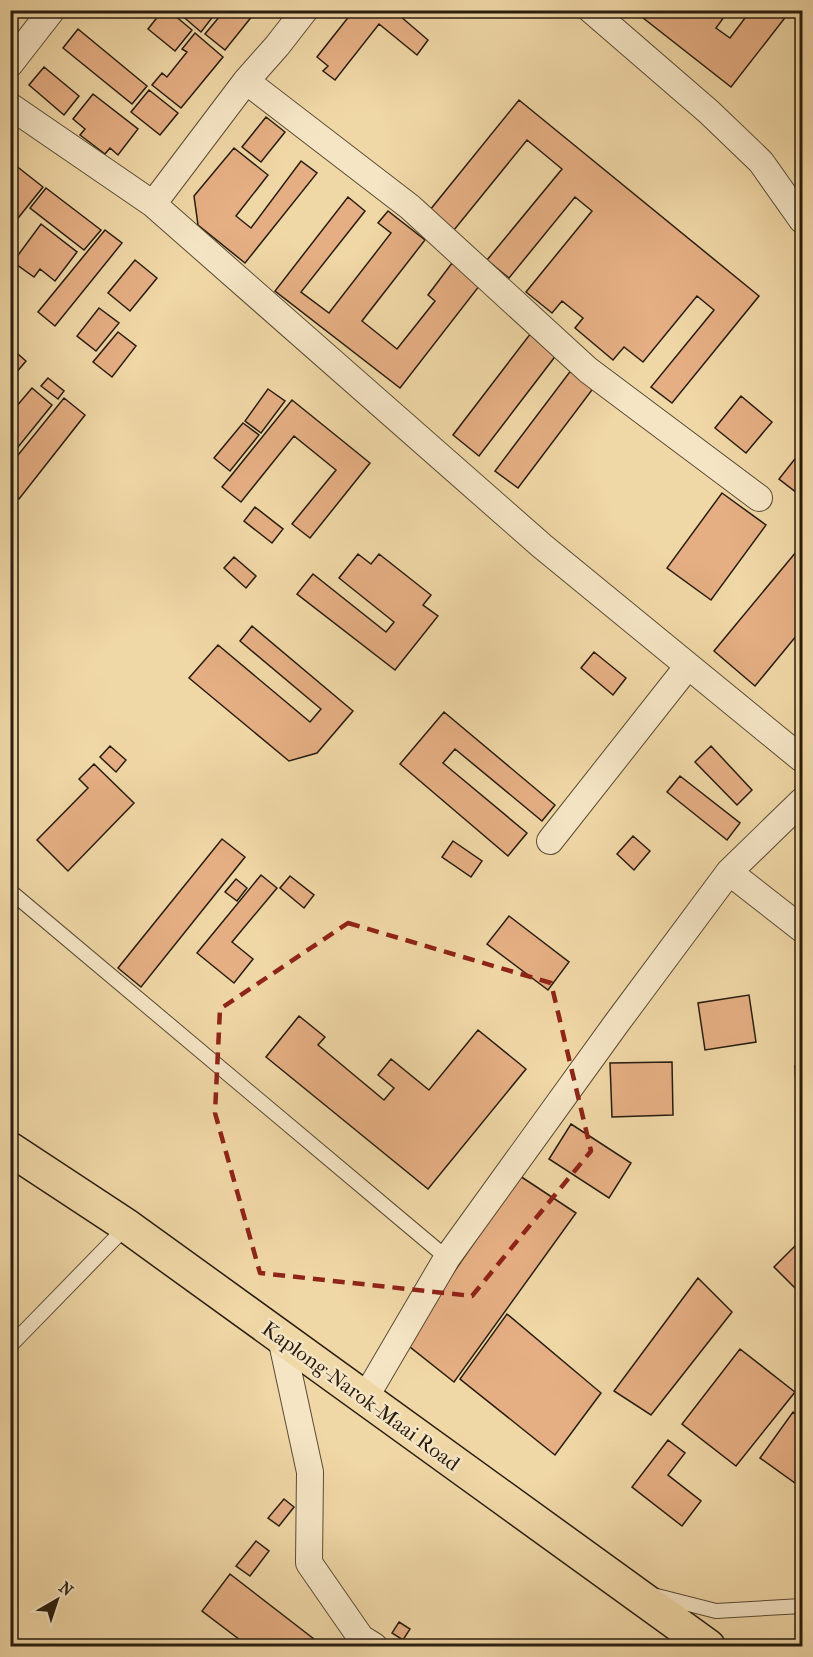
<svg xmlns="http://www.w3.org/2000/svg" width="813" height="1657" font-family="'IM FELL French Canon',serif">
	<style>
		.building { fill: #e5ae83; stroke: #281d0f; stroke-width: 1.5 }
		.lines { fill: none; stroke-linecap: round; stroke-linejoin: round }
		.lane-casing { stroke: #5a4c35; stroke-width: 16 }
		.street-casing { stroke: #5a4c35; stroke-width: 28 }
		.highway-casing { stroke: #281d0f; stroke-width: 36 }
		.lane { stroke: #f5e5c5; stroke-width: 14 }
		.street { stroke: #f5e5c5; stroke-width: 26 }
		.highway { stroke: #f0d7a6; stroke-width: 33 }
		.marked { fill: none; stroke: #8f2418; stroke-width: 4.5; stroke-dasharray: 12 8; stroke-linejoin: round }
		.labels { text-anchor: middle; stroke-width: 5; stroke-linejoin: round; paint-order: stroke }
		.street-label { font-size: 21px; fill: #281d0f; stroke: #f5e5c5 }
	</style>
	<rect width="100%" height="100%" fill="#f0d7a6"/>
	<filter id="stains"><feTurbulence type="fractalNoise" baseFrequency=".00333" numOctaves="4"/><feColorMatrix values="0 0 0 0 .2 0 0 0 0 .09 0 0 0 0 .02 0 0 0 .5 -.17"/></filter>
	<radialGradient id="worn" r=".72"><stop offset=".6" stop-color="#630" stop-opacity="0"/><stop offset="1" stop-color="#630" stop-opacity=".3"/></radialGradient>
	<!-- building -->
	<path class="building" d="M163 10H168L192 30 175 51 148 29Z
		M183 10H218L201 32 180 14Z
		M225 10H257L225 50 205 34Z
		M354 10H393L428 40 417 55 379 24 335 80 323 71 328 66 317 57Z
		M633 10H729L716 28 730 38 751 10H791L731 87Z
		M78 29 147 86 132 104 63 48Z
		M195 33 223 57 181 108 152 85 162 73 167 77 187 52 182 49Z
		M44 67 79 96 64 115 29 85Z
		M149 90 178 113 160 135 131 112Z
		M93 94 138 129 118 155 110 148 105 154 80 135 85 129 73 119Z
		M519 100 759 296 672 403 651 387 714 310 697 296 643 362 624 347 613 360 575 328 583 318 562 301 552 313 526 292 592 211 575 197 509 278 487 260 562 169 527 140 454 230 430 210Z
		M266 117 285 132 261 162 242 147Z
		M234 148 268 175 236 216 251 228 301 161 317 173 245 263 198 225 194 196Z
		M10 161 43 187 10 228V190L12 188 10 187Z
		M46 188 101 230 84 250 30 208Z
		M348 197 365 211 301 292 329 313 391 233 378 223 388 211 425 240 362 321 397 349 435 301 428 295 452 263 480 285 400 388 275 291Z
		M41 224 77 252 55 281 40 269 34 277 13 262Z
		M105 230 122 243 55 326 38 312Z
		M135 260 157 278 130 311 108 293Z
		M99 308 119 323 96 351 77 336Z
		M118 332 136 346 112 377 93 362Z
		M531 333 557 354 479 456 453 435Z
		M11 348 26 361 10 380V348Z
		M572 369 595 386 518 488 495 471Z
		M48 378 64 391 58 399 41 386Z
		M32 388 52 405 10 457V414Z
		M268 389 285 401 261 433 245 421Z
		M741 396 772 422 746 453 715 428Z
		M64 398 85 415 19 499 10 492V465Z
		M292 400 370 463 310 538 292 524 336 470 294 436 241 502 222 487Z
		M243 423 259 435 230 471 214 458Z
		M802 450V494L801 496 779 479Z
		M722 493 766 525 711 600 667 568Z
		M255 507 283 529 272 543 244 521Z
		M796 552 802 557V629L755 686 714 651Z
		M358 554 371 564 379 554 431 595 423 605 438 616 395 670 297 594 313 574 386 632 394 622 339 578Z
		M234 557 256 576 246 588 224 568Z
		M252 626 353 711 317 753 289 761 189 678 218 645 310 722 321 709 240 641Z
		M594 652 626 678 613 695 581 668Z
		M444 712 555 805 542 821 455 749 443 763 527 833 508 856 400 764Z
		M110 746 126 760 116 772 100 757Z
		M711 746 752 790 737 805 695 762Z
		M94 764 134 803 68 871 37 840 88 788 79 779Z
		M680 776 740 823 727 840 667 792Z
		M633 836 650 851 634 870 617 854Z
		M222 839 245 857 141 987 118 968Z
		M453 841 482 861 471 877 442 857Z
		M261 875 277 888 232 942 253 959 234 983 197 953Z
		M290 876 314 895 304 908 280 888Z
		M236 879 247 888 237 901 225 892Z
		M509 916 569 962 548 990 487 944Z
		M749 995 756 1042 705 1050 698 1003Z
		M299 1016 325 1037 318 1045 384 1100 394 1088 378 1075 391 1059 429 1090 478 1030 526 1069 428 1189 266 1057Z
		M672 1062 673 1115 612 1117 610 1063Z
		M802 1065V1124H798L795 1066Z
		M571 1124 631 1163 609 1198 549 1159Z
		M520 1176 576 1213 454 1382 405 1343Z
		M802 1239V1295L774 1267Z
		M698 1278 732 1312 651 1415 614 1391Z
		M507 1314 601 1393 555 1455 460 1379Z
		M740 1349 795 1392 736 1466 682 1424Z
		M793 1412 802 1419V1488L760 1458Z
		M668 1440 685 1453 668 1475 701 1501 682 1526 632 1487Z
		M284 1499 294 1507 279 1526 268 1518Z
		M256 1541 269 1551 250 1576 236 1566Z
		M230 1574 323 1646H248L202 1611Z
		M399 1622 410 1629 403 1640 392 1633Z"/>
	<g class="lines">
		<!-- lane casing -->
		<g class="lane-casing">
			<path id="lane" d="M10 891 447 1258
				M10 1346 127 1226
				M657 1596 716 1611 802 1606"/>
		</g>
		<!-- street casing -->
		<g class="street-casing">
			<path id="street" d="M591 10 709 112 761 162 802 220
				M10 64 52 10
				M246 81 410 207 588 370 759 498
				M10 106 153 204 542 546 802 759
				M153 204 246 81 277 46 305 10
				M550 841 688 666
				M729 872 802 929
				M281 1338 310 1472 309 1563 361 1638 374 1646
				M365 1398 447 1258 616 1024 729 872 802 801"/>
		</g>
		<!-- highway casing -->
		<g class="highway-casing">
			<path id="highway" d="M10 1149 127 1226 708 1646"/>
		</g>
		<!-- lane -->
		<use href="#lane" class="lane"/>
		<!-- street -->
		<use href="#street" class="street"/>
		<!-- highway -->
		<use href="#highway" class="highway"/>
	</g>
	<!-- marked area -->
	<path class="marked" d="M348 923 551 983 591 1151 472 1296 260 1273 215 1113 220 1009Z"/>
	<g class="labels">
		<!-- street labels -->
		<g class="street-label">
			<text transform="translate(361 1396) rotate(36)" y="7">Kaplong-Narok-Maai Road</text>
		</g>
	</g>
	<!-- margin -->
	<rect width="813" height="1657" fill="none" stroke="#f0d7a6" stroke-width="36"/>
	<rect x="12" y="12" width="789" height="1633" fill="none" stroke="#281d0f" stroke-width="3"/>
	<rect x="18" y="18" width="777" height="1621" fill="none" stroke="#281d0f" stroke-width="1.5"/>
	<!-- north arrow -->
	<g transform="translate(57 1600) rotate(39)" stroke="#f5e5c5" stroke-width="4.5" paint-order="stroke">
	<path d="M0-4.5L10 22L0 15L-10 22Z" fill="#281d0f"/>
	<text y="-9" font-size="16" font-weight="bold" text-anchor="middle" fill="#281d0f">N</text>
	</g>
	<rect width="100%" height="100%" filter="url(#stains)"/>
	<rect width="100%" height="100%" fill="url(#worn)"/>
</svg>
